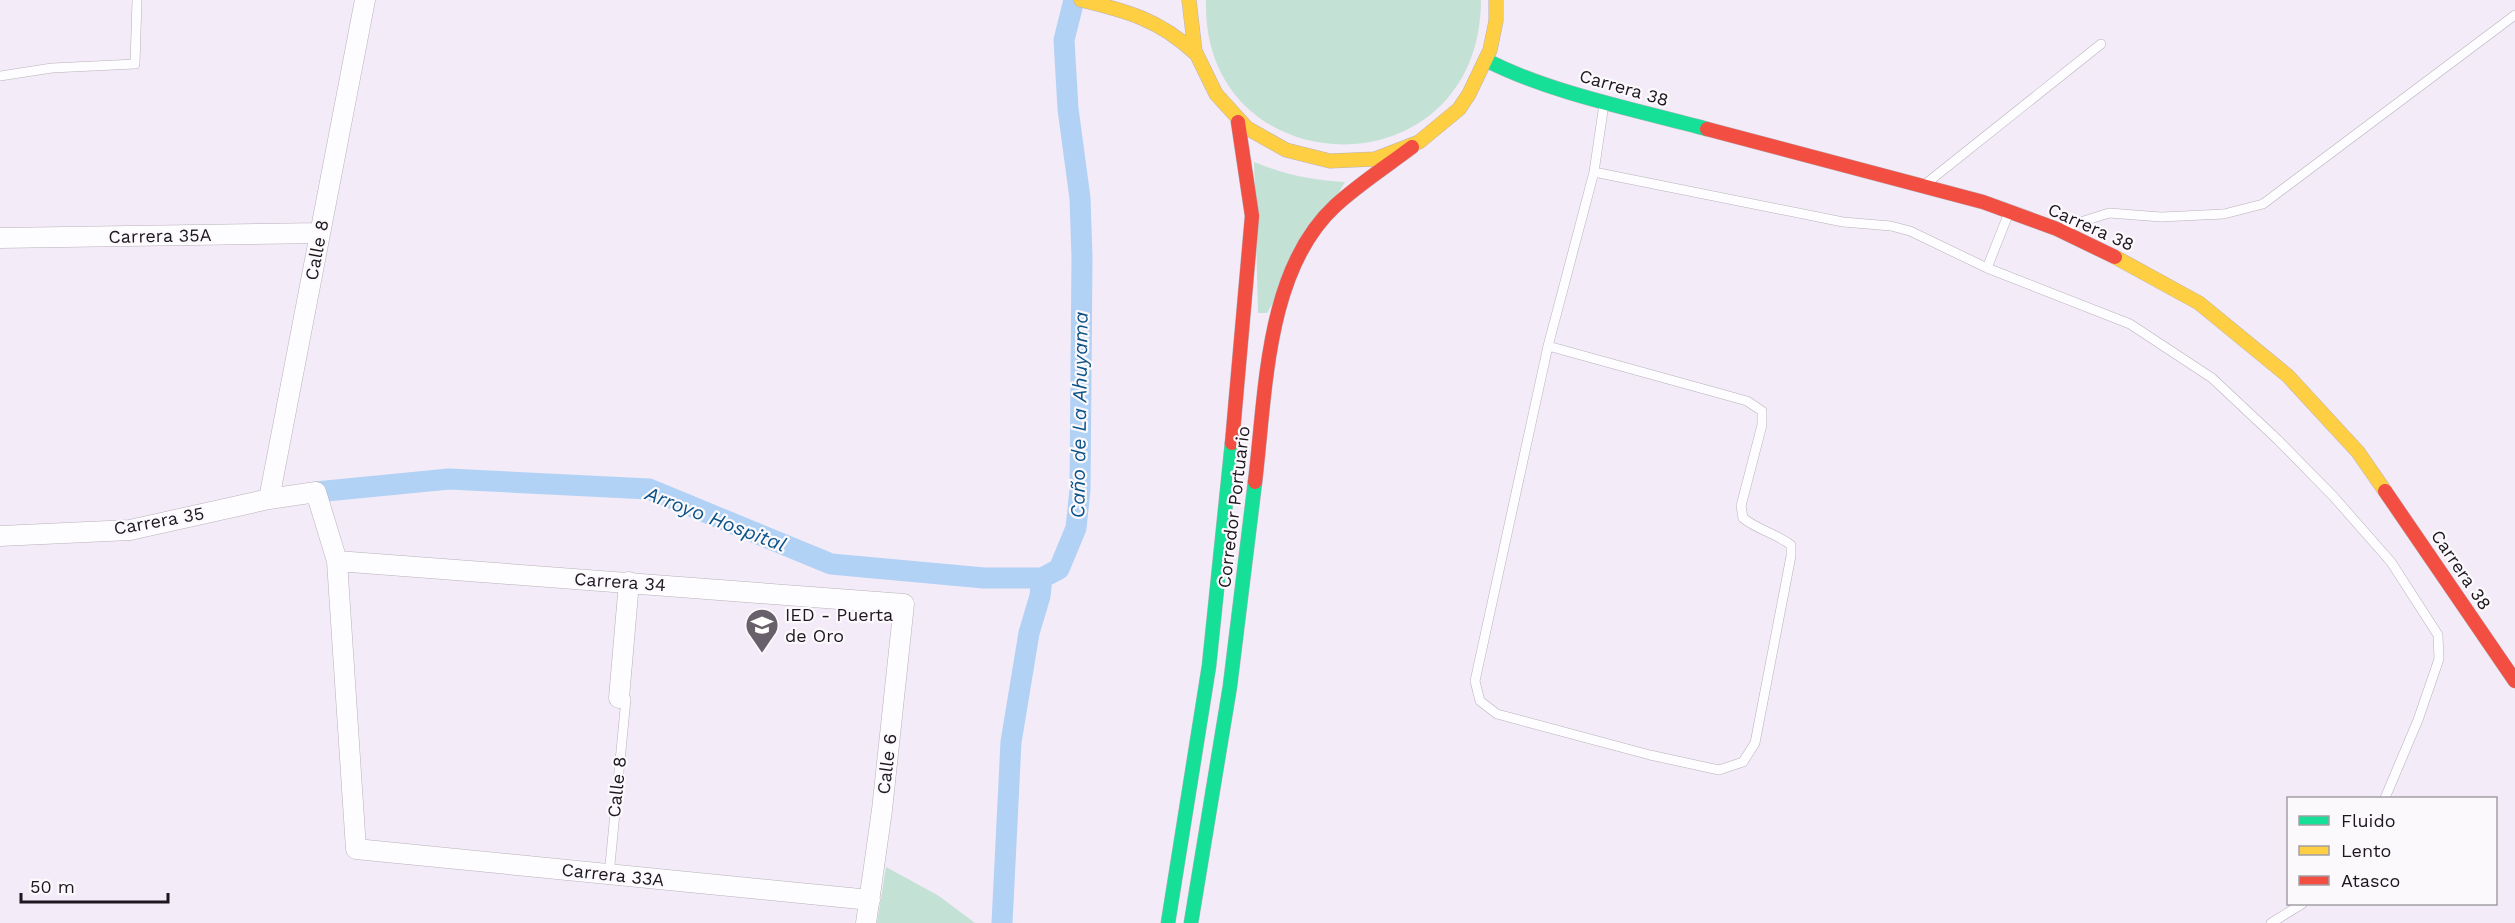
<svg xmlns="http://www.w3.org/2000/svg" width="2515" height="923" font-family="'Work Sans',sans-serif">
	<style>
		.green { fill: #c3e1d4 }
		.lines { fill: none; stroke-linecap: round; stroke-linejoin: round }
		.canal { stroke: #b1d1f5; stroke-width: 21 }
		.lane-casing { stroke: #b8b1bb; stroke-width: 10 }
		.street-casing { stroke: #b8b1bb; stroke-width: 21 }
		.fast-casing { stroke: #b8b1bb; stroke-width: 15 }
		.slow-casing { stroke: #b8b1bb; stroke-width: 15 }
		.jam-casing { stroke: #b8b1bb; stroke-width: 15 }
		.lane { stroke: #fdfcfe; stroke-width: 9 }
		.street { stroke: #fdfcfe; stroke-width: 20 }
		.fast { stroke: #16e098; stroke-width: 14 }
		.slow { stroke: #ffcf43; stroke-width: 14 }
		.jam { stroke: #f24e42; stroke-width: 14 }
		.labels { text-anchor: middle; stroke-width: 4.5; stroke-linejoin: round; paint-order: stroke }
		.street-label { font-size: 18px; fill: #1d171f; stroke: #fcf9fd }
		.poi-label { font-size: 18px; fill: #1d171f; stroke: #fcf9fd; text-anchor: start }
		.water-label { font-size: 20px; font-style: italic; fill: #0b5387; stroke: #fcf9fd }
	</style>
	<rect width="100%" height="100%" fill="#f3ebf7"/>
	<!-- green -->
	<path class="green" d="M1206 0H1481C1480 196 1201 189 1206 0Z
		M1254 162C1286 175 1310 180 1345 182L1267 313H1258Z
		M886 867 939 896 975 923H877Z"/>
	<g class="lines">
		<!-- canal -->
		<path class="canal" d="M316 492 449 479 649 489 831 564 984 578H1042
			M1002 923 1011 742 1029 633 1040 596 1042 578 1059 569 1076 528 1080 490 1082 257 1080 198 1068 109 1064 40 1074 0"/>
		<!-- lane casing -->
		<g class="lane-casing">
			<path id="lane" d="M0 76 52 68 135 64 137 0
				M1604 104 1594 172 1843 222 1891 226 1910 231 1987 268 2130 324 2212 378 2278 440 2333 496 2391 562 2438 635 2439 659 2418 720 2385 798
				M1928 182 2101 44
				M2065 227 2109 213 2161 217 2224 214 2263 204 2515 15
				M1987 268 2008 215
				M1548 346 1475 681 1480 701 1497 714 1650 755 1719 770 1743 762 1755 743 1791 556V545C1775 533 1758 530 1743 518L1741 506 1762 425V411L1747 401 1548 346 1594 172
				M609 875 626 699
				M2271 923 2302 904"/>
		</g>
		<!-- street casing -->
		<g class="street-casing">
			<path id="street" d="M0 238 320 233
				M269 499 365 0
				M0 536 130 530 269 499 316 492 337 561 356 849 870 900
				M337 561 904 604 882 810 866 923
				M619 698 629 582"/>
		</g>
		<!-- fast casing -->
		<g class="fast-casing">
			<path id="fast" d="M1486 60C1550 93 1637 110 1707 129
				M1168 923 1209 666 1232 443
				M1191 923 1230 686 1255 482"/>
		</g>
		<!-- slow casing -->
		<g class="slow-casing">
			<path id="slow" d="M1081 0C1127 11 1160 20 1195 53
				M1189 0 1195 51 1216 94 1247 128 1286 150 1330 161 1375 159 1419 142 1459 109 1469 94 1490 50 1496 21V0
				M2115 257 2199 303 2288 376 2358 452 2385 491"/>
		</g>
		<!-- jam casing -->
		<g class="jam-casing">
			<path id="jam" d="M1707 129 1983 202 2057 229 2115 257
				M1232 443 1252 216 1238 122
				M1255 482C1266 393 1265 271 1335 206 1359 184 1387 166 1412 147
				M2385 491 2515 681"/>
		</g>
		<!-- lane -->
		<use href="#lane" class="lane"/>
		<!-- street -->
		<use href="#street" class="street"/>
		<!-- fast -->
		<use href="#fast" class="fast"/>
		<!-- slow -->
		<use href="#slow" class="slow"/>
		<!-- jam -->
		<use href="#jam" class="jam"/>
	</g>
	<!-- icons -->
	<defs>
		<g id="school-pin" transform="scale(1.725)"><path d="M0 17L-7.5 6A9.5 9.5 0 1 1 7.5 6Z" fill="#68616b" stroke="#fcf9fd"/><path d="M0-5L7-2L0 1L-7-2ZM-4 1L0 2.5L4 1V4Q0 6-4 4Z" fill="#fff"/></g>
	</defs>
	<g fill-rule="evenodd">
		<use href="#school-pin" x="762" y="625"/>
	</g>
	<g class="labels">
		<!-- street labels -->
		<g class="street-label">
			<text transform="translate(1624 88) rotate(16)" y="6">Carrera 38</text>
			<text transform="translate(2091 227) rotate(24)" y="6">Carrera 38</text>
			<text transform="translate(160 236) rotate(-1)" y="6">Carrera 35A</text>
			<text transform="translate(317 250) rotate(-79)" y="6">Calle 8</text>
			<text transform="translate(1234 507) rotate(-83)" y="6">Corredor Portuario</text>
			<text transform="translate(159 521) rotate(-10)" y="6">Carrera 35</text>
			<text transform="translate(2461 570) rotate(56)" y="6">Carrera 38</text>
			<text transform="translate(620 582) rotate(4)" y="6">Carrera 34</text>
			<text transform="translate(887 764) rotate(-83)" y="6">Calle 6</text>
			<text transform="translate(617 787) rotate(-84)" y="6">Calle 8</text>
			<text transform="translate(613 875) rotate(6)" y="6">Carrera 33A</text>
		</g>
		<!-- poi labels -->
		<g class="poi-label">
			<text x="785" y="621">IED - Puerta<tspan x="785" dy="21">de Oro</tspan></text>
		</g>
		<!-- water labels -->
		<g class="water-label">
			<text transform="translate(1079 415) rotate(-89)" y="7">Caño de La Ahuyama</text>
			<text transform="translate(716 519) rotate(21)" y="7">Arroyo Hospital</text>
		</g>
	</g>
	<!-- legend -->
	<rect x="2287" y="797" width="210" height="108" fill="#fcf9fd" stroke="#a39fa4" stroke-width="1.5"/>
	<rect x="2299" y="816" width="30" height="9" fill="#16e098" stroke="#a39fa4" stroke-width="1.5"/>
	<text x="2341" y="827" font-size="18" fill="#1d171f">Fluido</text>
	<rect x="2299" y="846" width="30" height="9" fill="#ffcf43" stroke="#a39fa4" stroke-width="1.5"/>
	<text x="2341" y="857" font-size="18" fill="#1d171f">Lento</text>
	<rect x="2299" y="876" width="30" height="9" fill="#f24e42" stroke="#a39fa4" stroke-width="1.5"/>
	<text x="2341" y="887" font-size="18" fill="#1d171f">Atasco</text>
	<!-- scale -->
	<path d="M21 893v9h147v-9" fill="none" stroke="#1d171f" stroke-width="3"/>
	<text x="30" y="893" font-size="18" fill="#1d171f" stroke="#fcf9fd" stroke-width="4.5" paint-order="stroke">50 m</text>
</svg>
